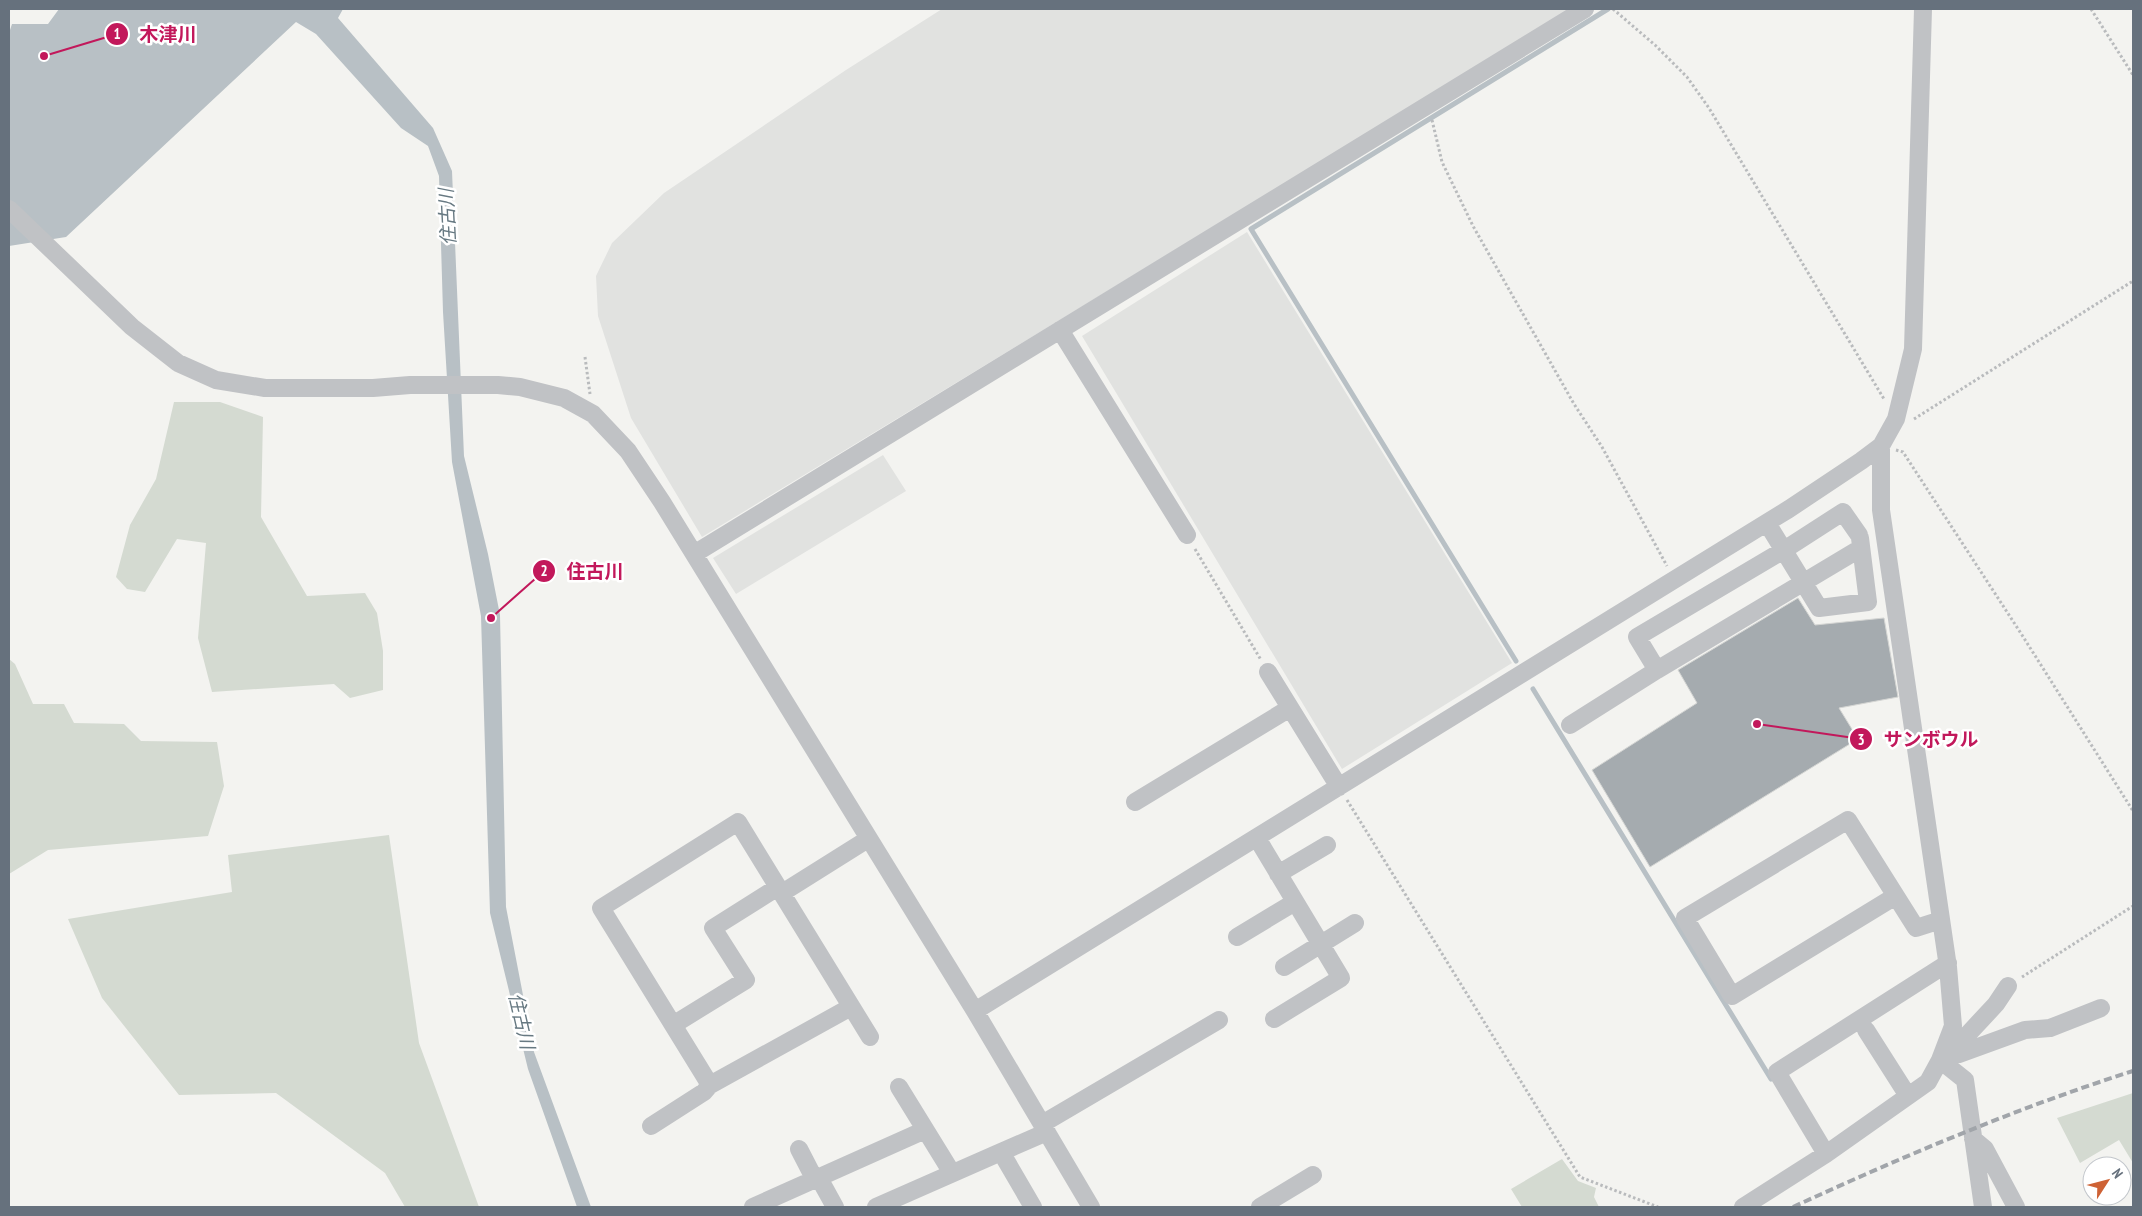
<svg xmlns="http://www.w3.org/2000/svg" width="2142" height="1216" font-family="'PT Sans Narrow','Noto Sans JP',sans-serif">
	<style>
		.built { fill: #e1e2e0 }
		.green { fill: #d4dad1 }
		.water { fill: #b8c0c5 }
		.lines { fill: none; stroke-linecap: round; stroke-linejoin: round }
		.stream { stroke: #b8c0c5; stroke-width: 5 }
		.building { fill: #a5abaf; stroke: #d4d5d3 }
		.path { stroke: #b9bbbd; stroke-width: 3; stroke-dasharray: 2.5 2.5; stroke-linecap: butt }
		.minor { stroke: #c0c2c5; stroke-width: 18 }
		.rail { stroke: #a1a5aa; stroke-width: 4; stroke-dasharray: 8 4; stroke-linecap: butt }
		.labels { text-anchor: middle; stroke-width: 5; stroke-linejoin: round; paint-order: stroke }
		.water-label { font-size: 19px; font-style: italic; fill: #677982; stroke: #fff }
		.leader { fill: none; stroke: #c2185b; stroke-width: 2 }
		.callout-dot { fill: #c2185b; stroke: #fff; stroke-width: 2 }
		.mark-label { font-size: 15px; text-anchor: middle; font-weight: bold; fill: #fff }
		.callout-label { font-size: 19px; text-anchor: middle; font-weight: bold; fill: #c2185b; stroke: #fff; stroke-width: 5; stroke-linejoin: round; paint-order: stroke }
	</style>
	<rect width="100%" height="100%" fill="#f3f3f0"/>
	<!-- built -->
	<path class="built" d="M942 9H1572L702 537 631 418 598 316 596 276 612 243 664 193 846 70Z
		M1247 232 1512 663 1342 769 1082 336Z
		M883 455 906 491 736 594 713 558Z"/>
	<!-- green -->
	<path class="green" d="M174 402H220L263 417 261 517 307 596 365 593 377 613 383 651V690L350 698 334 684 212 692 198 638 206 543 177 539 145 592 127 589 116 577 130 525 156 479Z
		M9 659 15 664 33 704H64L74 723 124 724 141 741 217 742 224 786 208 836 48 850 9 874Z
		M389 835 419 1043 479 1207H405L385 1173 276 1093 179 1095 102 998 68 919 232 892 228 855Z
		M2133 1093V1163L2119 1140 2080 1163 2057 1118Z
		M1562 1159 1578 1181 1596 1188 1594 1197 1599 1207H1522L1511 1189Z"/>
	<!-- water -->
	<path class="water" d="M59 9H343L338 18 433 128 452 171 464 456 488 554 500 615 506 907 534 1052 591 1207H577L528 1069 490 913 481 616 452 462 443 312 439 176 428 146 401 128 316 34 296 22 66 237 9 246V33L12 24H48Z"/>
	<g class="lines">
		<!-- stream -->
		<path class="stream" d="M1516 661 1251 229 1608 9
			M1533 689 1771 1079"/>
	</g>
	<!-- building -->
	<path class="building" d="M1798 598 1815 625 1884 618 1898 697 1839 708 1858 739 1650 867 1592 770 1697 703 1678 670Z"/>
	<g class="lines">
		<!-- path -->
		<path class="path" d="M1613 9 1655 45 1687 77 1709 108 1884 399
			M2091 9 2133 75
			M1432 120 1442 162 1473 226 1574 404 1602 447 1667 566
			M585 357 590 394
			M1914 419 2133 281
			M1896 450 1903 452 2022 635 2133 811
			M1195 549 1261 660
			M1347 800 1580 1177 1658 1207
			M2022 977 2133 906"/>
		<!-- minor -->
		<path class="minor" d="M9 209 132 327 178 363 216 380 265 388H373L410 385H498L520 387 564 398 593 414 628 451 662 502 975 1011 1091 1207
			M1060 330 1187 535
			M1767 523 1819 608 1868 602 1860 538
			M694 554 1585 9
			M1657 670 1861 548
			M1268 672 1339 787
			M1570 725 1657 670 1637 637 1784 550 1843 512 1859 535
			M1135 802 1290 708
			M1257 838 1341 978 1274 1019
			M1278 874 1327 845
			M782 893 868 839
			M1894 897 1732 996 1685 918 1848 820 1916 928 1941 920
			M1237 937 1295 902
			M1284 967 1355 923
			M851 1007 710 1085 601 908 738 822 870 1037
			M975 1011 1789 509 1861 461 1881 446 1896 419 1913 349 1923 9
			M673 1025 746 980 713 928 778 887
			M1866 1030 1908 1096
			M1957 1046 1996 1004 2008 986
			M1959 1054 2025 1030 2050 1028 2101 1008
			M1940 1060 1965 1080 1983 1207
			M899 1087 952 1173
			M1042 1124 1219 1020
			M651 1126 704 1092 710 1085
			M1973 1139 1985 1149 2016 1207
			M799 1149 815 1180
			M1001 1152 1047 1132
			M1826 1154 1777 1072 1948 963
			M819 1178 835 1207
			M753 1207 925 1130
			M876 1207 1001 1152 1033 1207
			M1260 1207 1313 1175
			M1743 1207 1826 1154 1928 1082 1940 1060 1953 1026 1948 967 1881 510V446"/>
		<!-- rail -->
		<path class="rail" d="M1793 1207C1904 1156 2017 1108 2133 1071"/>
	</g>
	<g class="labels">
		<!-- water labels -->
		<g class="water-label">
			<text transform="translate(447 217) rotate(-93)" y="7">住古川</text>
			<text transform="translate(522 1021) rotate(77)" y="7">住古川</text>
		</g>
	</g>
	<!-- callouts -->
	<path class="leader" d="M44 56L117 34M491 618L544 571M1757 724L1861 739"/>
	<g class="callout-dot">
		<circle cx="44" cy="56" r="5"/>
		<circle cx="491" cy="618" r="5"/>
		<circle cx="1757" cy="724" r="5"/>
		<circle cx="117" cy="34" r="12"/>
		<circle cx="544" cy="571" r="12"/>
		<circle cx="1861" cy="739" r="12"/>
	</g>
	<g class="mark-label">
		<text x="117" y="39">1</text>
		<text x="544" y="576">2</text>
		<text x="1861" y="745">3</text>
	</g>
	<g class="callout-label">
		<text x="168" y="41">木津川</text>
		<text x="595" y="578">住古川</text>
		<text x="1931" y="746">サンボウル</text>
	</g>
	<!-- border -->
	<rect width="2142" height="1216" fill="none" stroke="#66717d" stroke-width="20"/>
	<!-- north arrow -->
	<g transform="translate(2107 1181) rotate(54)"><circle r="24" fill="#ffffff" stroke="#c2c6cb"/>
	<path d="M0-4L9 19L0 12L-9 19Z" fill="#ce6235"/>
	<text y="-8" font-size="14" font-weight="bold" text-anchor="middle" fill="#66717d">N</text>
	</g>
</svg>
